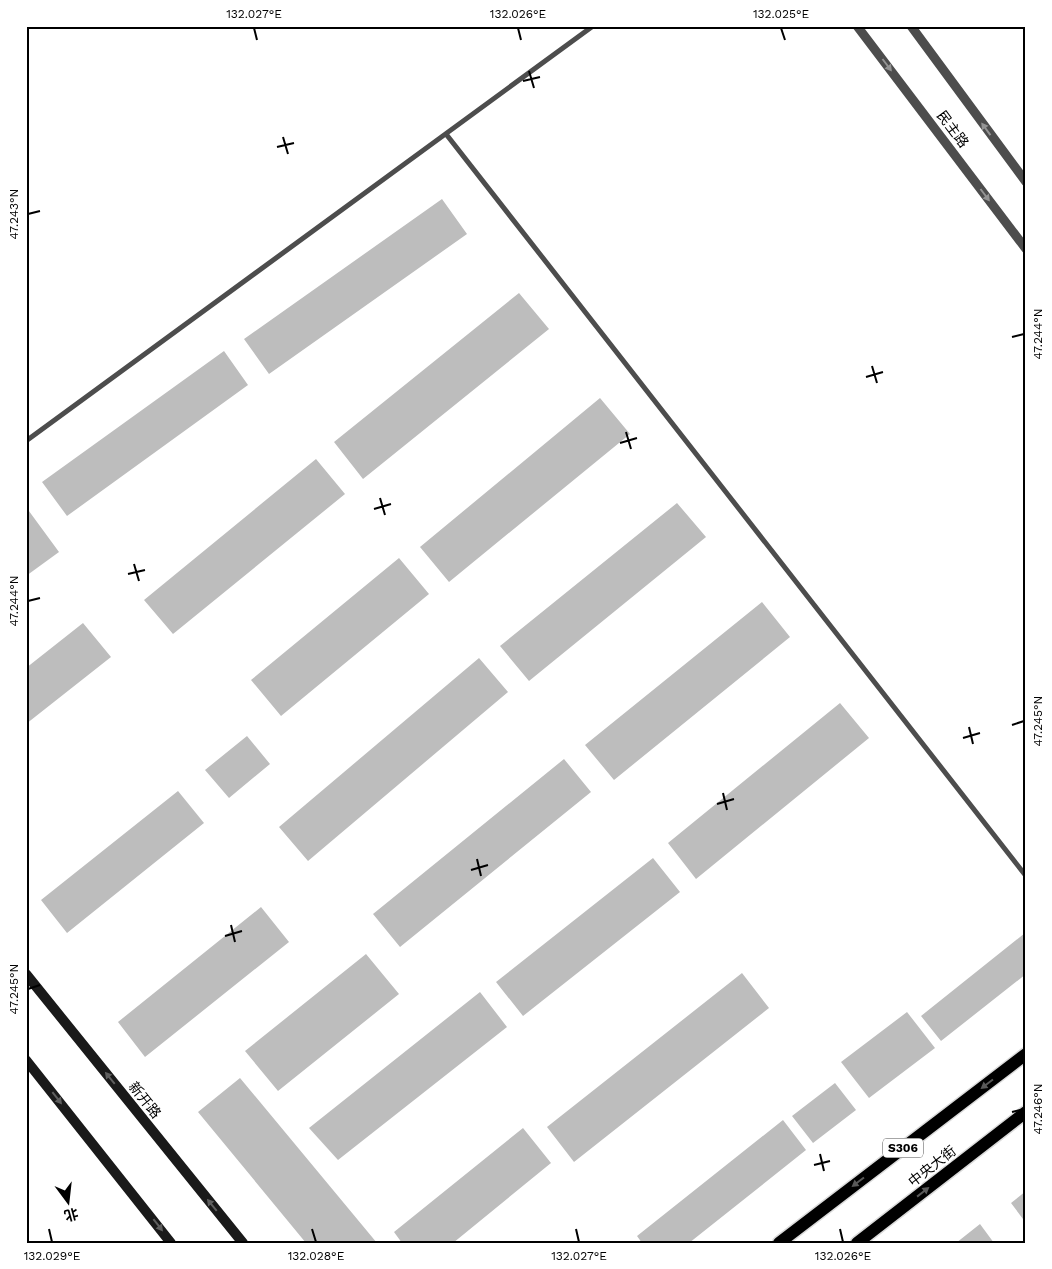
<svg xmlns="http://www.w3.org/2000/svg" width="1052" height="1269" font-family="'Work Sans','Noto Sans SC',sans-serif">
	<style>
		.building { fill: #bdbdbd }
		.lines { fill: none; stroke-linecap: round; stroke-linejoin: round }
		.primary-casing { stroke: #dbdbdb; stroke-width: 15 }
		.minor { stroke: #4d4d4d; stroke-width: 5 }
		.tertiary { stroke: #4d4d4d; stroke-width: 9 }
		.secondary { stroke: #1a1a1a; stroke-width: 10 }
		.primary { stroke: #000; stroke-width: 12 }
		.oneway { fill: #949494 }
		.oneway2 { fill: #5f5f5f }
		.oneway3 { fill: #595959 }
		.ticks { fill: none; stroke: #000; stroke-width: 2 }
		.labels { text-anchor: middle; stroke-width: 4; stroke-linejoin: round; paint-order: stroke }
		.shield { fill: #fff; stroke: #4c4c4c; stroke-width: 1 }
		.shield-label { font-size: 12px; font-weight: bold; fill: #000 }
		.street-label { font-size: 14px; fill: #000; stroke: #fff }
		.neatline { fill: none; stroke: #000; stroke-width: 2 }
		.ticks-label { font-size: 12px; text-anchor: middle; fill: #000 }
	</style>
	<rect width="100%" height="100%" fill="#fff"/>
	<!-- building -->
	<path class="building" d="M442 199 467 234 269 374 244 339Z
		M519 293 549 329 363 479 334 442Z
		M224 351 248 385 67 516 42 482Z
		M600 398 630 434 449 582 420 547Z
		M316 459 345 494 173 634 144 600Z
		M677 503 706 537 529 681 500 646Z
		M26 507 59 552 26 576Z
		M399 558 429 594 281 716 251 680Z
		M762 602 790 637 614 780 585 745Z
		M83 623 111 657 26 724V668Z
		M479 658 508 692 308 861 279 827Z
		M840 703 869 738 696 879 668 843Z
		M247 736 270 764 229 798 205 770Z
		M564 759 591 792 400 947 373 914Z
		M178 791 204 823 67 933 41 900Z
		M653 858 680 892 523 1016 496 982Z
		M261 907 289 942 145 1057 118 1022Z
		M1025 933 1026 974 941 1041 921 1016Z
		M366 954 399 994 278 1091 245 1051Z
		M742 973 769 1008 574 1162 547 1127Z
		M480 992 507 1027 338 1160 309 1128Z
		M907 1012 935 1048 869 1098 841 1062Z
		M240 1078 377 1243H306L198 1112Z
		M835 1083 856 1110 813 1143 792 1116Z
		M783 1120 806 1150 689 1243H642L637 1236Z
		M523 1128 551 1163 453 1243H402L394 1232Z
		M1026 1191V1223L1011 1203Z
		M980 1224 994 1243H956Z"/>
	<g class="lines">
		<!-- primary casing -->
		<g class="primary-casing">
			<path id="primary" d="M779 1243 1026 1054
				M857 1243 1026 1112"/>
		</g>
		<!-- minor -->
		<path class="minor" d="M446 134 1026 876
			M26 441 593 26"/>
		<!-- tertiary -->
		<path class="tertiary" d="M857 26 1026 249
			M911 26 1026 182"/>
		<!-- secondary -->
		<path class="secondary" d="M26 974 243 1243
			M26 1060 171 1243"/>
		<!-- primary -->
		<use href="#primary" class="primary"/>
	</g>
	<!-- one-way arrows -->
	<defs><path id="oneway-solid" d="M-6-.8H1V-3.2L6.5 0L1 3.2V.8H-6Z" transform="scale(1.25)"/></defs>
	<g class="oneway">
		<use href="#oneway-solid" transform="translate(887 65) rotate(53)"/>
		<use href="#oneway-solid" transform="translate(986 129) rotate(-126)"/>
		<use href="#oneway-solid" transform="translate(985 195) rotate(53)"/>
	</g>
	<g class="oneway2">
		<use href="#oneway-solid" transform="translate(110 1078) rotate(-129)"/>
		<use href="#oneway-solid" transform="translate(57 1098) rotate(52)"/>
		<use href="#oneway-solid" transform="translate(212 1205) rotate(-129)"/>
		<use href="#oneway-solid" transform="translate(158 1225) rotate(52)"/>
	</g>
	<g class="oneway3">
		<use href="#oneway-solid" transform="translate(987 1084) rotate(143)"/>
		<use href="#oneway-solid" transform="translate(858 1182) rotate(143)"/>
		<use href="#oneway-solid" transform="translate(923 1192) rotate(-38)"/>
	</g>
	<!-- ticks -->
	<path class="ticks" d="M254 28 257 40M518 28 521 40M781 28 785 40M529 71 534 88M523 81 540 77M283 137 288 154M277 147 294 143M28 214 40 211M1012 337 1024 334M872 366 877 383M866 377 883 372M626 432 631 449M620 443 637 438M380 498 385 515M374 509 391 504M134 564 139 581M128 574 145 570M28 601 40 598M1012 725 1024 721M969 727 973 744M963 738 980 733M723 793 727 810M717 804 734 799M477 859 481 876M471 870 488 865M231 925 235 942M225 936 242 931M28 989 40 985M1012 1112 1024 1109M820 1154 824 1171M814 1165 830 1161M49 1229 52 1242M312 1229 316 1242M576 1229 579 1242M840 1229 843 1242"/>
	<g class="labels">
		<!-- shield labels -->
		<rect class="shield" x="883" y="1138.5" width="40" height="19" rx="4"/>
		<g class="shield-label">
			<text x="903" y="1152">S306</text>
		</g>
		<!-- street labels -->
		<g class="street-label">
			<text transform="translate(953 129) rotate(53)" y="5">民主路</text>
			<text transform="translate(145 1100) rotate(51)" y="5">新开路</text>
			<text transform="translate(932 1166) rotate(-38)" y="5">中央大街</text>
		</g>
	</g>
	<!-- border -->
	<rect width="1052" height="1269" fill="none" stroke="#ffffff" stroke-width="55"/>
	<!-- north arrow -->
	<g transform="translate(68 1202) rotate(165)" stroke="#ffffff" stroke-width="4" paint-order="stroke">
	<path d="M0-4L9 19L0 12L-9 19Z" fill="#000000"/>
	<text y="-8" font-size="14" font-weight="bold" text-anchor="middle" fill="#000000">北</text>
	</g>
	<rect x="28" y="28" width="996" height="1214" class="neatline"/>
	<g class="ticks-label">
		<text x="254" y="18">132.027°E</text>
		<text x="518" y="18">132.026°E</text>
		<text x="781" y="18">132.025°E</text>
		<text transform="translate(14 214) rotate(-90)" y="4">47.243°N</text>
		<text transform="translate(1038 334) rotate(-90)" y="4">47.244°N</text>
		<text transform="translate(14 601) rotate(-90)" y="4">47.244°N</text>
		<text transform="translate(1038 721) rotate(-90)" y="4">47.245°N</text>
		<text transform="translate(14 989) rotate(-90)" y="4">47.245°N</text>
		<text transform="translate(1038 1109) rotate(-90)" y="4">47.246°N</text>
		<text x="52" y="1260">132.029°E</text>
		<text x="316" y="1260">132.028°E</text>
		<text x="579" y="1260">132.027°E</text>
		<text x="843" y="1260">132.026°E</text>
	</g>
</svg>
